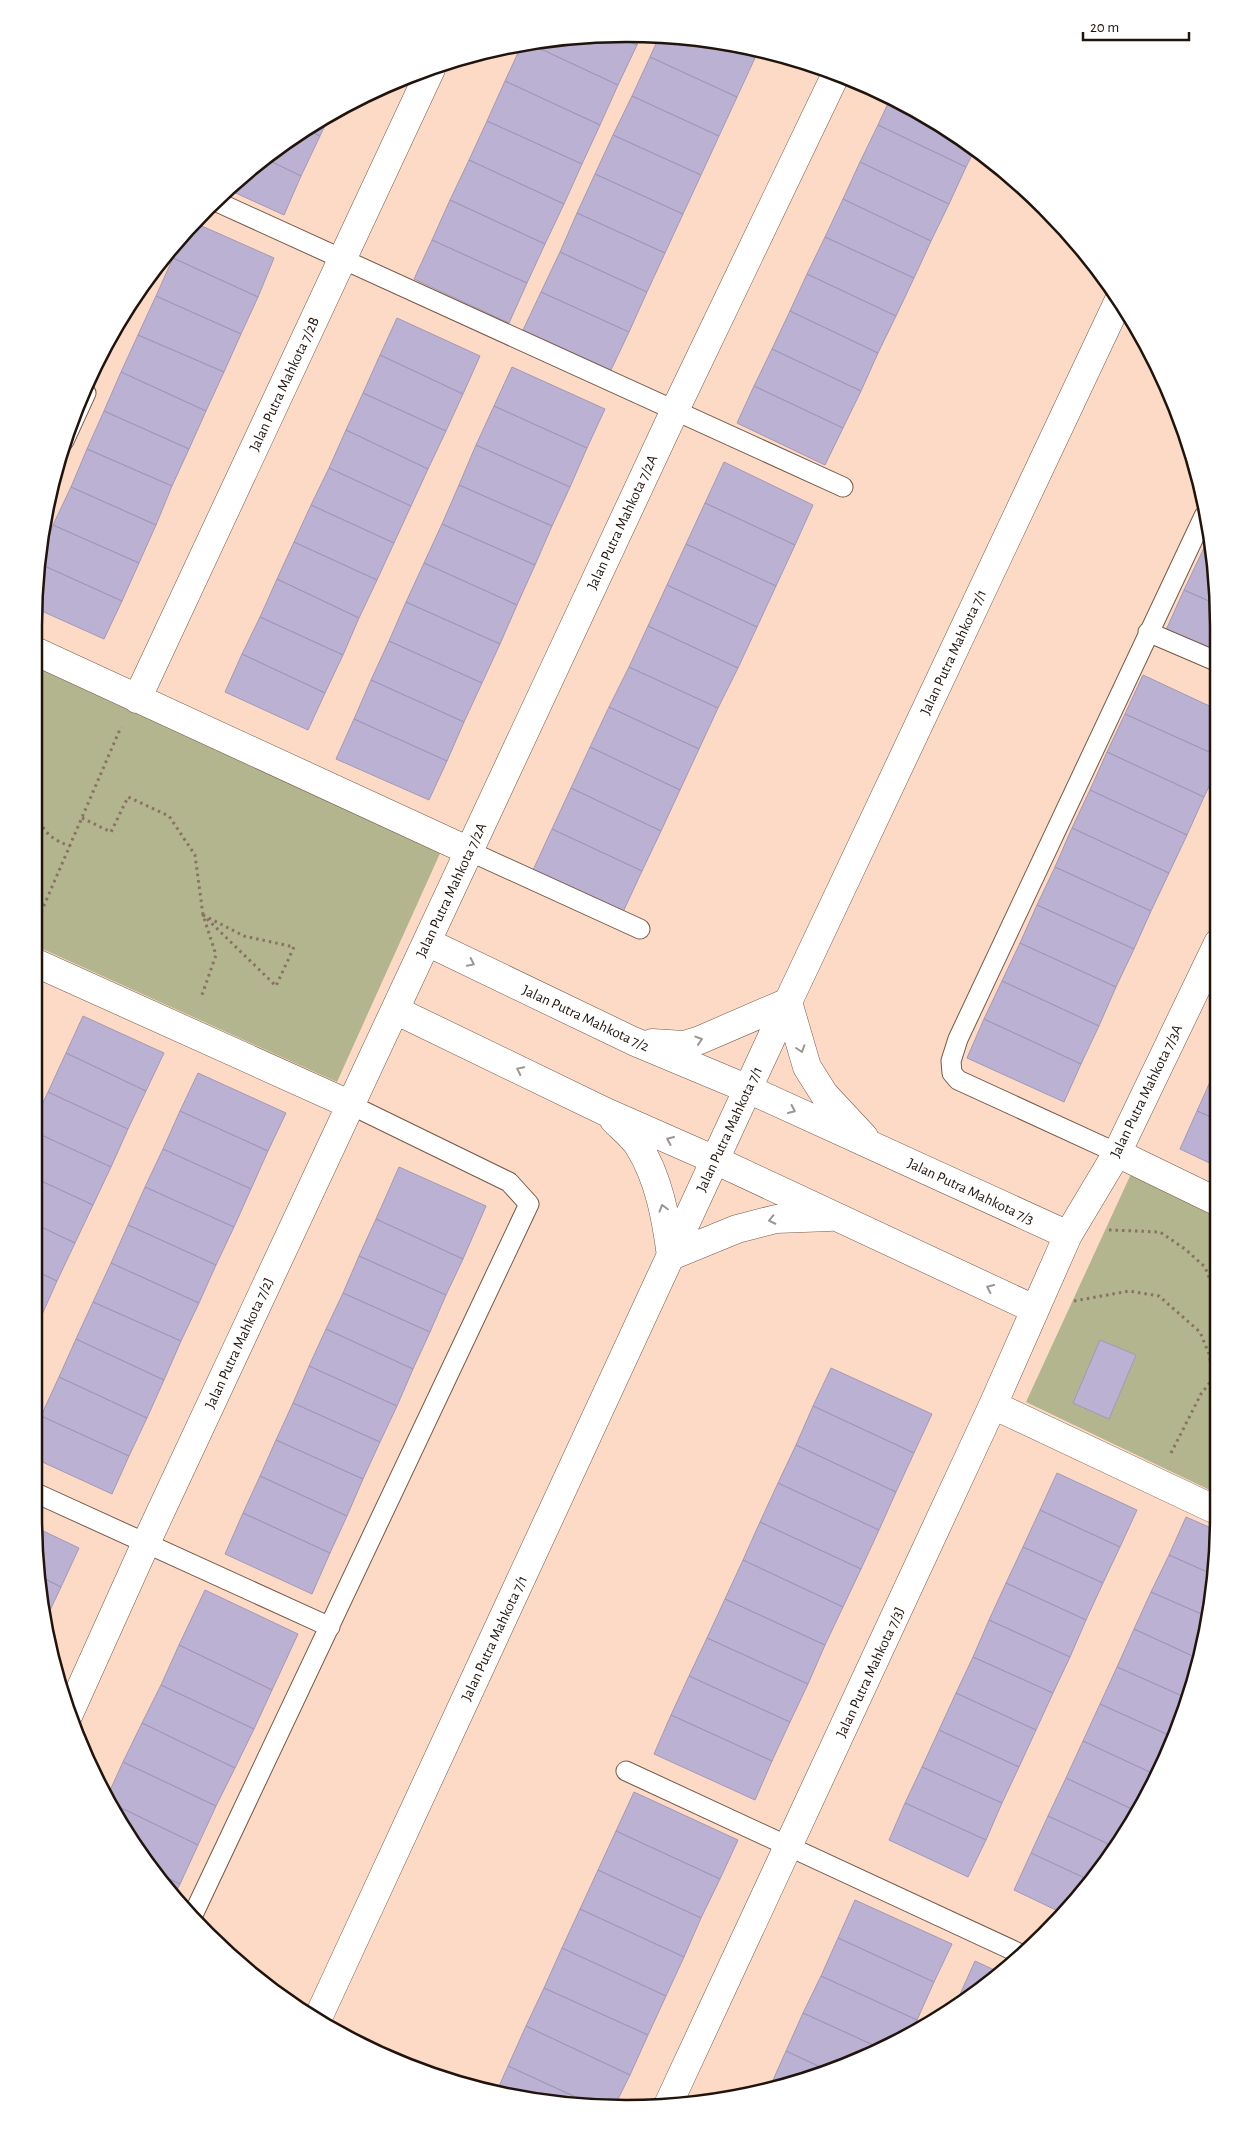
<svg xmlns="http://www.w3.org/2000/svg" width="1253" height="2142" font-family="'Alegreya Sans',sans-serif">
	<style>
		.green { fill: #b2b58e }
		.building { fill: #bbb1d2; stroke: #a298b8 }
		.lines { fill: none; stroke-linecap: round; stroke-linejoin: round }
		.service-casing { stroke: #765846; stroke-width: 21 }
		.minor-casing { stroke: #765846; stroke-width: 29 }
		.path { stroke: #897264; stroke-width: 3; stroke-dasharray: 2.5 4; stroke-linecap: butt }
		.service { stroke: #fff; stroke-width: 19 }
		.minor { stroke: #fff; stroke-width: 28 }
		.oneway { stroke: #9b9592 }
		.labels { text-anchor: middle; stroke-width: 5; stroke-linejoin: round; paint-order: stroke }
		.street-label { font-size: 15px; fill: #20140d; stroke: #fff }
		.rim { fill: none; stroke: #20140d; stroke-width: 2.5 }
	</style>
	<rect width="100%" height="100%" fill="#fddac5"/>
	<!-- green -->
	<path class="green" d="M35 661 442 849 337 1082 36 946Z
		M1131 1174 1218 1217V1494L1026 1402Z"/>
	<!-- building -->
	<path class="building" d="M626 34 641 35 637 45 614 35Z
		M614 35 637 45 618 85 528 43Z
		M659 37 723 43 755 58 737 97 650 57Z
		M528 43 618 85 600 125 505 81 522 44Z
		M723 43 742 45 758 50 755 58Z
		M650 57 737 97 719 136 632 96Z
		M505 81 600 125 582 164 487 121Z
		M632 96 719 136 701 175 613 135Z
		M890 99 956 133 975 149 966 167 878 125Z
		M329 117 320 136 305 129Z
		M487 121 582 164 564 204 469 160Z
		M878 125 966 167 949 204 860 162Z
		M305 129 320 136 301 176 266 159Z
		M613 135 701 175 683 214 595 174Z
		M266 159 301 176 284 215 229 190Z
		M469 160 564 204 545 244 450 200Z
		M860 162 949 204 931 241 843 199Z
		M595 174 683 214 665 253 577 213Z
		M843 199 931 241 914 278 825 237Z
		M450 200 545 244 527 283 432 240Z
		M577 213 665 253 647 292 560 252Z
		M195 223 274 258 258 297 173 258 180 240Z
		M825 237 914 278 896 316 807 274Z
		M432 240 527 283 509 323 414 279Z
		M560 252 647 292 629 332 541 292Z
		M173 258 258 297 241 334 156 296Z
		M807 274 896 316 878 353 790 311Z
		M541 292 629 332 611 370 523 330Z
		M156 296 241 334 224 372 138 335Z
		M790 311 878 353 861 391 772 349Z
		M397 318 480 356 463 394 380 355Z
		M138 335 224 372 206 411 121 372Z
		M772 349 861 391 843 428 754 386Z
		M380 355 463 394 446 431 363 393Z
		M512 367 605 409 587 448 494 406Z
		M121 372 206 411 189 449 104 411Z
		M754 386 843 428 825 465 737 423Z
		M363 393 446 431 428 469 346 430Z
		M494 406 587 448 570 487 476 445Z
		M104 411 189 449 172 486 87 449Z
		M346 430 428 469 411 506 329 468Z
		M476 445 570 487 552 526 459 485Z
		M87 449 172 486 156 525 71 487Z
		M724 462 813 505 795 545 705 503Z
		M329 468 411 506 394 543 311 505Z
		M459 485 552 526 535 565 442 524Z
		M71 487 156 525 139 563 53 525Z
		M705 503 795 545 776 586 686 544Z
		M311 505 394 543 377 580 294 542Z
		M442 524 535 565 517 605 424 563Z
		M53 525 139 563 122 601 40 564 43 549Z
		M1208 538 1211 554 1203 550Z
		M294 542 377 580 359 618 277 579Z
		M686 544 776 586 757 627 667 585Z
		M1203 550 1211 554 1218 587V605L1184 590Z
		M424 563 517 605 500 644 406 602Z
		M40 564 122 601 104 639 35 608V587Z
		M277 579 359 618 343 655 260 617Z
		M667 585 757 627 738 668 648 626Z
		M1184 590 1218 605V653L1166 630Z
		M406 602 500 644 482 683 389 641Z
		M260 617 343 655 325 693 242 654Z
		M648 626 738 668 718 708 629 667Z
		M389 641 482 683 464 722 371 680Z
		M242 654 325 693 308 730 225 692Z
		M629 667 718 708 699 749 609 707Z
		M1143 675 1218 710V756L1125 714Z
		M371 680 464 722 447 761 354 719Z
		M609 707 699 749 680 790 590 747Z
		M1125 714 1218 756V767L1204 797 1107 752Z
		M354 719 447 761 429 800 336 759Z
		M590 747 680 790 661 831 571 788Z
		M1107 752 1204 797 1187 835 1090 790Z
		M571 788 661 831 642 871 552 829Z
		M1090 790 1187 835 1169 873 1072 828Z
		M1072 828 1169 873 1151 911 1055 867Z
		M552 829 642 871 623 912 533 870Z
		M1055 867 1151 911 1134 949 1037 905Z
		M1037 905 1134 949 1116 987 1020 943Z
		M1020 943 1116 987 1099 1026 1002 981Z
		M1002 981 1099 1026 1081 1064 984 1019Z
		M83 1016 164 1053 146 1091 66 1053Z
		M984 1019 1081 1064 1064 1102 967 1058Z
		M66 1053 146 1091 128 1129 48 1092Z
		M198 1073 286 1113 268 1151 180 1111Z
		M1214 1073 1218 1075V1120L1197 1111Z
		M48 1092 128 1129 111 1167 37 1133V1115Z
		M180 1111 268 1151 251 1189 163 1149Z
		M1197 1111 1218 1120V1167L1180 1149Z
		M37 1133 111 1167 93 1205 37 1179Z
		M163 1149 251 1189 234 1227 145 1187Z
		M399 1167 486 1206 463 1259 376 1219Z
		M37 1179 93 1205 75 1243 37 1225Z
		M145 1187 234 1227 216 1265 128 1225Z
		M376 1219 463 1259 446 1295 359 1256Z
		M37 1225 75 1243 57 1281 38 1272Z
		M128 1225 216 1265 199 1303 111 1263Z
		M359 1256 446 1295 430 1332 343 1293Z
		M111 1263 199 1303 181 1341 93 1302Z
		M38 1272 57 1281 40 1319 38 1318Z
		M343 1293 430 1332 413 1369 326 1329Z
		M93 1302 181 1341 164 1380 76 1339Z
		M326 1329 413 1369 397 1406 309 1366Z
		M76 1339 164 1380 147 1418 59 1377Z
		M1100 1340 1136 1355 1109 1419 1073 1403Z
		M309 1366 397 1406 380 1442 293 1403Z
		M831 1368 932 1414 914 1453 813 1406Z
		M59 1377 147 1418 129 1456 41 1416Z
		M293 1403 380 1442 363 1479 276 1440Z
		M813 1406 914 1453 896 1492 796 1445Z
		M41 1416 129 1456 112 1494 38 1460V1423Z
		M276 1440 363 1479 347 1516 260 1476Z
		M796 1445 896 1492 879 1530 778 1483Z
		M1057 1473 1137 1510 1120 1547 1040 1510Z
		M260 1476 347 1516 330 1553 243 1513Z
		M778 1483 879 1530 861 1569 760 1522Z
		M1040 1510 1120 1547 1103 1583 1023 1547Z
		M243 1513 330 1553 312 1594 225 1554Z
		M1186 1517 1218 1531V1555L1214 1575 1169 1555Z
		M760 1522 861 1569 843 1607 743 1560Z
		M39 1529 79 1548 61 1587 39 1576Z
		M1023 1547 1103 1583 1086 1620 1006 1583Z
		M1169 1555 1214 1575 1206 1616 1151 1592Z
		M743 1560 843 1607 825 1645 725 1599Z
		M39 1576 61 1587 45 1621 39 1593Z
		M1006 1583 1086 1620 1070 1657 989 1620Z
		M205 1590 298 1634 272 1690 179 1645Z
		M1151 1592 1206 1616 1197 1658 1134 1629Z
		M725 1599 825 1645 808 1684 707 1638Z
		M989 1620 1070 1657 1053 1693 973 1657Z
		M1134 1629 1197 1658 1189 1699 1117 1667Z
		M707 1638 808 1684 790 1722 689 1676Z
		M179 1645 272 1690 254 1729 161 1685Z
		M973 1657 1053 1693 1036 1730 956 1693Z
		M1117 1667 1189 1699 1173 1737 1100 1704Z
		M689 1676 790 1722 772 1761 671 1715Z
		M161 1685 254 1729 235 1768 142 1723Z
		M956 1693 1036 1730 1019 1767 939 1730Z
		M1100 1704 1173 1737 1154 1774 1083 1741Z
		M671 1715 772 1761 755 1800 654 1754Z
		M142 1723 235 1768 216 1806 123 1762Z
		M939 1730 1019 1767 1002 1803 922 1767Z
		M1083 1741 1154 1774 1136 1811 1066 1778Z
		M123 1762 216 1806 198 1845 111 1803 107 1797Z
		M922 1767 1002 1803 986 1840 905 1803Z
		M1066 1778 1136 1811 1117 1848 1048 1816Z
		M634 1792 738 1840 720 1879 616 1831Z
		M111 1803 198 1845 180 1884 153 1871Z
		M905 1803 986 1840 968 1877 889 1840Z
		M1048 1816 1117 1848 1089 1880 1031 1853Z
		M616 1831 720 1879 701 1918 598 1870Z
		M1031 1853 1089 1880 1060 1912 1014 1890Z
		M598 1870 701 1918 684 1957 580 1909Z
		M153 1871 180 1884 174 1896 156 1876Z
		M855 1900 952 1944 934 1982 838 1938Z
		M580 1909 684 1957 666 1996 562 1948Z
		M838 1938 934 1982 917 2020 821 1976Z
		M562 1948 666 1996 648 2035 544 1988Z
		M975 1961 1001 1973 960 2002 957 2001Z
		M821 1976 917 2020 910 2035 882 2049 803 2013Z
		M544 1988 648 2035 630 2075 526 2026Z
		M803 2013 882 2049 853 2063 829 2071 786 2051Z
		M526 2026 630 2075 615 2105H593L508 2066Z
		M786 2051 829 2071 769 2089Z
		M508 2066 593 2105 549 2103 496 2093Z"/>
	<g class="lines">
		<!-- service casing -->
		<g class="service-casing">
			<path id="service" d="M215 201 843 487
				M64 441 86 393
				M1148 632 1218 662
				M469 851 640 929
				M1117 1153 958 1080 952 1073 951 1061 958 1039 1204 516
				M38 1494 330 1627
				M626 1771 1023 1955
				M192 1917 529 1204 509 1182 351 1105"/>
		</g>
		<!-- minor casing -->
		<g class="minor-casing">
			<path id="minor" d="M35 651 469 851
				M137 699 431 69
				M427 942 633 1041 748 1089 1068 1235
				M36 963 351 1105
				M788 1002 807 1067 824 1094 864 1137
				M395 1010 606 1112 715 1160 1034 1309
				M652 1043 684 1045 700 1040 788 1002
				M614 1120C622 1128 632 1136 638 1145 659 1178 666 1218 671 1256
				M1117 1153 1218 1202
				M671 1256 737 1229 776 1219 830 1217
				M993 1405 1218 1511
				M69 1714 146 1543 675 410 836 74
				M317 2020 788 1002 1118 302
				M667 2107 993 1405 1068 1235 1117 1153 1218 943"/>
		</g>
		<!-- path -->
		<path class="path" d="M36 789C38 819 38 835 70 846
			M82 818 111 832 128 797 169 816 195 855 203 915 216 955 202 995
			M203 915 244 936 294 947 276 986Z
			M36 924 121 727
			M1109 1230 1160 1232 1185 1249 1205 1267 1215 1293 1218 1317
			M1074 1301 1129 1291 1159 1296 1200 1332 1209 1354 1213 1376 1218 1343
			M1171 1453 1201 1394 1218 1372"/>
		<!-- service -->
		<use href="#service" class="service"/>
		<!-- minor -->
		<use href="#minor" class="minor"/>
	</g>
	<!-- one-way arrows -->
	<defs><path id="oneway-chevron" d="M-2-3.5L2.5 0L-2 3.5" fill="none" stroke-width="1.6" stroke-linecap="round" stroke-linejoin="round" transform="scale(1.25)"/></defs>
	<g class="oneway">
		<use href="#oneway-chevron" transform="translate(471 963) rotate(26)"/>
		<use href="#oneway-chevron" transform="translate(699 1040) rotate(-18)"/>
		<use href="#oneway-chevron" transform="translate(801 1049) rotate(72)"/>
		<use href="#oneway-chevron" transform="translate(520 1070) rotate(-154)"/>
		<use href="#oneway-chevron" transform="translate(792 1110) rotate(25)"/>
		<use href="#oneway-chevron" transform="translate(670 1140) rotate(-156)"/>
		<use href="#oneway-chevron" transform="translate(663 1208) rotate(-106)"/>
		<use href="#oneway-chevron" transform="translate(772 1220) rotate(168)"/>
		<use href="#oneway-chevron" transform="translate(990 1288) rotate(-155)"/>
	</g>
	<g class="labels">
		<!-- street labels -->
		<g class="street-label">
			<text transform="translate(284 384) rotate(-65)" y="5">Jalan Putra Mahkota 7/2B</text>
			<text transform="translate(622 522) rotate(-65)" y="5">Jalan Putra Mahkota 7/2A</text>
			<text transform="translate(953 652) rotate(-65)" y="5">Jalan Putra Mahkota 7/1</text>
			<text transform="translate(451 890) rotate(-65)" y="5">Jalan Putra Mahkota 7/2A</text>
			<text transform="translate(586 1018) rotate(25)" y="5">Jalan Putra Mahkota 7/2</text>
			<text transform="translate(1146 1091) rotate(-64)" y="5">Jalan Putra Mahkota 7/3A</text>
			<text transform="translate(729 1129) rotate(-65)" y="5">Jalan Putra Mahkota 7/1</text>
			<text transform="translate(971 1191) rotate(25)" y="5">Jalan Putra Mahkota 7/3</text>
			<text transform="translate(239 1343) rotate(-65)" y="5">Jalan Putra Mahkota 7/2J</text>
			<text transform="translate(494 1638) rotate(-65)" y="5">Jalan Putra Mahkota 7/1</text>
			<text transform="translate(870 1672) rotate(-65)" y="5">Jalan Putra Mahkota 7/3J</text>
		</g>
	</g>
	<!-- crop -->
	<path d="M0 0H1253V2142H0ZM626 42H626A584 584 0 0 1 1210 626V1516A584 584 0 0 1 626 2100H626A584 584 0 0 1 42 1516V626A584 584 0 0 1 626 42Z" fill="#fff" fill-rule="evenodd"/>
	<path class="rim" d="M626 42H626A584 584 0 0 1 1210 626V1516A584 584 0 0 1 626 2100H626A584 584 0 0 1 42 1516V626A584 584 0 0 1 626 42Z"/>
	<!-- scale -->
	<path d="M1083 32v8h106v-8" fill="none" stroke="#20140d" stroke-width="2.5"/>
	<text x="1090" y="32" font-size="15" fill="#20140d" stroke="#ffffff" stroke-width="4" paint-order="stroke">20 m</text>
</svg>
